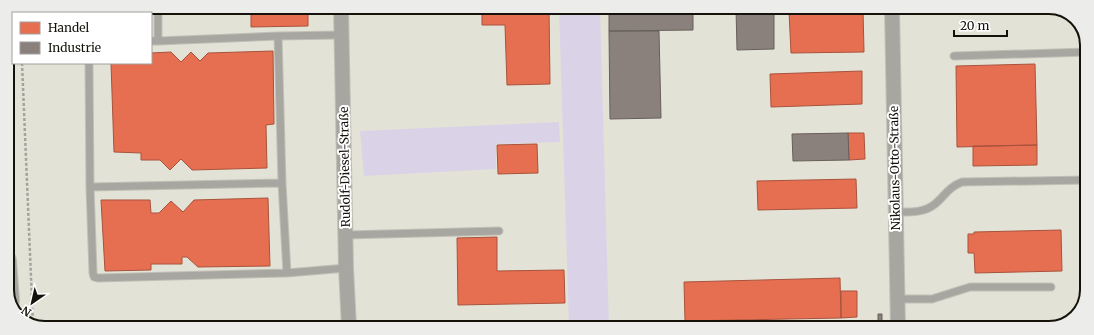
<svg xmlns="http://www.w3.org/2000/svg" width="1094" height="335" font-family="Merriweather,serif">
	<style>
		.green { fill: #dad3e8 }
		.shops { fill: #e76f51; stroke: #a8533c }
		.industry { fill: #8a817c; stroke: #67605a }
		.lines { fill: none; stroke-linecap: round; stroke-linejoin: round }
		.service-casing { stroke: #c1c0b6; stroke-width: 9 }
		.minor-casing { stroke: #c1c0b6; stroke-width: 16 }
		.tertiary-casing { stroke: #c1c0b6; stroke-width: 20 }
		.path { stroke: #a4a39d; stroke-width: 2.5; stroke-dasharray: 3 2; stroke-linecap: butt }
		.service { stroke: #a7a6a1; stroke-width: 7 }
		.minor { stroke: #a7a6a1; stroke-width: 14 }
		.tertiary { stroke: #a7a6a1; stroke-width: 18 }
		.labels { text-anchor: middle; stroke-width: 4; stroke-linejoin: round; paint-order: stroke }
		.street-label { font-size: 12px; fill: #14120b; stroke: #fff }
		.rim { fill: none; stroke: #14120b; stroke-width: 2 }
	</style>
	<rect width="100%" height="100%" fill="#e3e2d6"/>
	<!-- green -->
	<path class="green" d="M559 8H600L609 327H569Z
		M559 122 560 142 496 144V169L364 176 360 131Z"/>
	<!-- shops -->
	<path class="shops" d="M251 7H308V26L251 27Z
		M482 8H549L550 84 507 85 505 25H482Z
		M863 9 864 52 791 53 789 11Z
		M273 51 274 124 266 125 267 168 192 170 181 159 170 170 160 160H141V153L114 152 111 63H151V53L171 52 181 62 191 52 200 61 208 53Z
		M1035 64 1037 145 957 147 956 66Z
		M862 71V104L771 107 770 74Z
		M848 133H864L865 159 849 160Z
		M537 144 538 173 498 174 497 145Z
		M1037 145V165L973 166V146Z
		M856 179 857 208 758 210 757 181Z
		M268 198 270 266 198 267 187 257H182V264H151V270L105 271 101 200H150L151 213H159L171 201 183 212 194 200Z
		M1061 230 1062 271 975 273 974 253H968V234H974V232Z
		M497 237V271L564 270 565 303 458 305 457 238Z
		M840 278 841 318 685 321 684 282Z
		M841 291H857V317L841 318Z"/>
	<!-- industry -->
	<path class="industry" d="M609 8H693V30L609 31Z
		M736 8H774V49L737 50Z
		M609 31H659L661 118 610 119Z
		M848 133 849 160 793 161 792 134Z
		M878 314H882V322H878Z"/>
	<g class="lines">
		<!-- service casing -->
		<g class="service-casing">
			<path id="service" d="M278 36 342 35
				M151 41H158V7
				M158 41 278 36 282 183
				M954 56 1087 52
				M89 63 90 187 93 273 94 277 98 278 287 273 346 268
				M90 187 282 183 287 273
				M896 212C910 212 924 213 935 204 946 195 947 188 962 182L1086 180
				M346 235 499 231
				M898 299H932L970 287H1051"/>
		</g>
		<!-- minor casing -->
		<g class="minor-casing">
			<path id="minor" d="M341 7 346 268 349 327
				M892 8 898 328"/>
		</g>
		<!-- tertiary casing -->
		<g class="tertiary-casing">
			<path id="tertiary" d="M7 260 10 301"/>
		</g>
		<!-- path -->
		<path class="path" d="M22 63 33 325"/>
		<!-- service -->
		<use href="#service" class="service"/>
		<!-- minor -->
		<use href="#minor" class="minor"/>
		<!-- tertiary -->
		<use href="#tertiary" class="tertiary"/>
	</g>
	<g class="labels">
		<!-- street labels -->
		<g class="street-label">
			<text transform="translate(345 167) rotate(-91)" y="4">Rudolf-Diesel-Straße</text>
			<text transform="translate(895 168) rotate(-91)" y="4">Nikolaus-Otto-Straße</text>
		</g>
	</g>
	<!-- crop -->
	<path d="M0 0H1094V335H0ZM45 14H1049A31 31 0 0 1 1080 45V290A31 31 0 0 1 1049 321H45A31 31 0 0 1 14 290V45A31 31 0 0 1 45 14Z" fill="#ececeb" fill-rule="evenodd"/>
	<path class="rim" d="M45 14H1049A31 31 0 0 1 1080 45V290A31 31 0 0 1 1049 321H45A31 31 0 0 1 14 290V45A31 31 0 0 1 45 14Z"/>
	<!-- legend -->
	<rect x="12" y="12" width="140" height="52" fill="#ffffff" stroke="#a1a09d"/>
	<rect x="20" y="22" width="20" height="12" fill="#e76f51" stroke="#a1a09d"/>
	<text x="48" y="32" font-size="12" fill="#14120b">Handel</text>
	<rect x="20" y="42" width="20" height="12" fill="#8a817c" stroke="#a1a09d"/>
	<text x="48" y="52" font-size="12" fill="#14120b">Industrie</text>
	<!-- north arrow -->
	<g transform="translate(32 303) rotate(214)" stroke="#ffffff" stroke-width="3" paint-order="stroke">
	<path d="M0-3L7 15L0 10L-7 15Z" fill="#14120b"/>
	<text y="-6" font-size="11" font-weight="bold" text-anchor="middle" fill="#14120b">N</text>
	</g>
	<!-- scale -->
	<path d="M954 30v6h53v-6" fill="none" stroke="#14120b" stroke-width="2"/>
	<text x="960" y="30" font-size="12" fill="#14120b" stroke="#ffffff" stroke-width="3" paint-order="stroke">20 m</text>
</svg>
